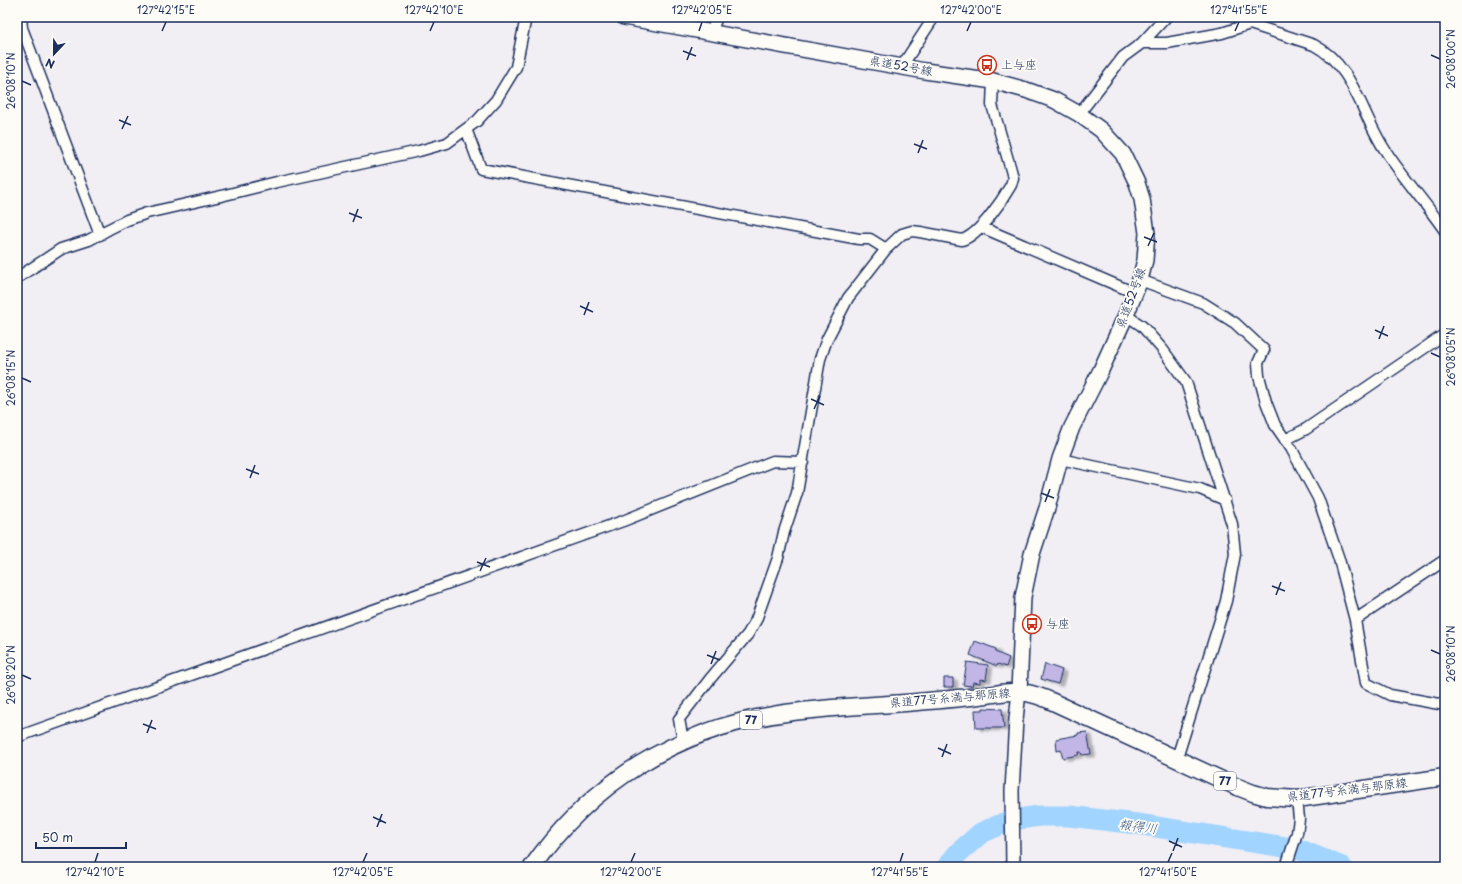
<svg xmlns="http://www.w3.org/2000/svg" width="1462" height="884" font-family="'Playpen Sans','Klee One',sans-serif">
	<style>
		.lines { fill: none; stroke-linecap: round; stroke-linejoin: round }
		.river { stroke: #a1d4ff; stroke-width: 21 }
		.building { fill: #c2b6e7; stroke: #1b2f5e; filter: url(#shadow) }
		.minor-casing { stroke: #1b2f5e; stroke-width: 13 }
		.tertiary-casing { stroke: #1b2f5e; stroke-width: 16 }
		.secondary-casing { stroke: #1b2f5e; stroke-width: 18 }
		.primary-casing { stroke: #1b2f5e; stroke-width: 19 }
		.minor { stroke: #fdfcf7; stroke-width: 10 }
		.tertiary { stroke: #fdfcf7; stroke-width: 13 }
		.secondary { stroke: #fdfcf7; stroke-width: 15 }
		.primary { stroke: #fdfcf7; stroke-width: 16 }
		.ticks { fill: none; stroke: #1b2f5e; stroke-width: 1.5 }
		.labels { text-anchor: middle; stroke-width: 3.5; stroke-linejoin: round; paint-order: stroke }
		.shield { fill: #fdfcf7; stroke: #5f6c8c; stroke-width: 1 }
		.shield-label { font-size: 11px; font-weight: bold; fill: #1b2f5e }
		.poi-label { font-size: 12px; fill: #1b2f5e; stroke: #fdfcf7; text-anchor: start }
		.street-label { font-size: 12px; fill: #1b2f5e; stroke: #fdfcf7 }
		.water-label { font-size: 13px; font-style: italic; fill: #3c5886; stroke: #fdfcf7 }
		.neatline { fill: none; stroke: #1b2f5e; stroke-width: 1.5 }
		.ticks-label { font-size: 10px; text-anchor: middle; fill: #1b2f5e }
	</style>
	<defs>
		<filter id="shadow"><feDropShadow dx="4.5" dy="2.5" stdDeviation="1" flood-color="#0004"/></filter>
	</defs>
	<rect width="100%" height="100%" fill="#f1eef4"/>
	<filter id="ink" filterUnits="userSpaceOnUse"><feTurbulence type="fractalNoise" baseFrequency=".025" numOctaves="2"/><feDisplacementMap in="SourceGraphic" scale="8" xChannelSelector="R" yChannelSelector="G"/><feConvolveMatrix kernelMatrix="1 2 1 2 8 2 1 2 1" color-interpolation-filters="sRGB"/></filter>
	<g filter="url(#ink)">
		<g class="lines">
			<!-- river -->
			<path class="river" d="M947 867 958 853 981 833 1011 820 1040 816H1069L1137 824 1298 849 1342 867"/>
		</g>
		<!-- building -->
		<path class="building" d="M975 641 996 649 995 652 1009 658 1006 667 998 664 997 666 970 655Z
			M967 662 988 665 986 680 980 679V683L973 682 972 686 963 685Z
			M1045 664 1062 670 1058 684 1041 679Z
			M944 678H953V687H944Z
			M983 708 1002 709 1004 728H976L975 710H983Z
			M1087 732 1091 754 1082 755 1081 752H1079L1078 755 1063 758 1061 750 1057 751 1056 739 1078 735V733Z"/>
		<g class="lines">
			<!-- minor casing -->
			<g class="minor-casing">
				<path id="minor" d="M21 17 22 28 100 235
					M713 32 714 25 717 17
					M1142 43H1167L1222 33 1250 24 1314 45C1354 66 1361 114 1385 150 1403 178 1426 203 1445 231
					M902 66 934 17
					M1079 114 1123 57 1142 43 1166 17
					M466 129 481 169 859 239H870L886 249
					M981 227 1135 293
					M17 278 61 249 89 240 109 229 127 220 147 213 221 196 277 182 419 151 447 143 477 121 496 100 516 67 526 17
					M1140 280 1203 303 1235 323 1264 350 1258 363 1259 376 1266 402 1275 425 1291 448 1318 498 1339 559 1355 620 1366 683 1390 695 1445 705
					M1126 315 1142 326 1163 350 1186 382 1232 524 1235 554 1226 601 1177 758
					M1285 440 1306 429 1445 334
					M1060 459 1200 489 1225 500
					M1355 620 1445 560
					M17 737 623 521 773 461 803 462
					M683 741 679 719 710 679 748 634 756 620 778 558 784 532 797 493 820 359 827 339 848 298 886 249 902 234 912 231 920 232 962 240C979 235 1002 201 1011 185L1013 178 1011 170 992 105 993 81
					M1286 867 1297 833 1299 819 1297 799"/>
			</g>
			<!-- tertiary casing -->
			<g class="tertiary-casing">
				<path id="tertiary" d="M1013 867 1012 791 1016 719 1019 692"/>
			</g>
			<!-- secondary casing -->
			<g class="secondary-casing">
				<path id="secondary" d="M624 17 925 71 993 81 1026 90 1054 100 1079 114 1101 130 1123 154 1137 183 1142 199 1147 233 1145 260 1140 280 1126 315 1101 370 1072 427 1060 459 1047 508 1032 554 1023 597 1019 692"/>
			</g>
			<!-- primary casing -->
			<g class="primary-casing">
				<path id="primary" d="M532 867C591 783 677 729 779 714 825 707 871 706 917 702 941 700 964 698 987 695 997 694 1009 691 1020 692 1031 693 1042 697 1051 701L1235 786 1253 793 1267 797 1297 799 1445 777"/>
			</g>
			<!-- minor -->
			<use href="#minor" class="minor"/>
			<!-- tertiary -->
			<use href="#tertiary" class="tertiary"/>
			<!-- secondary -->
			<use href="#secondary" class="secondary"/>
			<!-- primary -->
			<use href="#primary" class="primary"/>
		</g>
	</g>
	<!-- ticks -->
	<path class="ticks" d="M162 31 166 22M430 31 434 22M699 31 702 22M967 31 971 22M1235 31 1239 22M683 51 696 56M1431 55 1440 59M687 60 692 47M22 81 31 85M119 120 131 125M122 129 128 116M914 144 927 149M918 153 923 140M349 213 362 218M353 222 358 209M1144 237 1157 242M1148 246 1154 233M580 306 593 312M584 315 589 302M1375 330 1388 336M1379 339 1384 326M1431 353 1440 357M22 378 31 382M811 399 824 405M814 409 820 396M246 469 259 474M250 478 255 465M1041 493 1054 498M1045 502 1050 489M477 562 490 567M480 571 486 558M1272 586 1285 591M1276 595 1281 582M1431 650 1440 654M707 655 720 660M711 664 716 651M22 675 31 679M143 724 156 729M147 733 152 720M938 748 951 754M942 757 947 744M373 817 386 823M377 827 382 814M1169 841 1182 847M1173 851 1178 838M95 862 98 853M363 862 367 853M631 862 635 853M900 862 903 853M1168 862 1172 853"/>
	<!-- icons -->
	<defs>
		<g id="bus-ring" transform="scale(1)"><circle r="9.5" fill="#fdfcf7" stroke="#c8321e" stroke-width="1.5"/><path d="M-5-6H5V4H4V6H2V4H-2V6H-4V4H-5ZM-3.5-4V0h7V-4ZM-3.5 1.2v1.5H-2V1.2ZM2 1.2v1.5H3.5V1.2Z" fill="#c8321e"/></g>
	</defs>
	<g fill-rule="evenodd">
		<use href="#bus-ring" x="987" y="65"/>
		<use href="#bus-ring" x="1032" y="624"/>
	</g>
	<g class="labels">
		<!-- shield labels -->
		<g class="shield">
			<rect x="740" y="711" width="22" height="18" rx="3"/>
			<rect x="1214" y="772" width="22" height="18" rx="3"/>
		</g>
		<g class="shield-label">
			<text x="751" y="724">77</text>
			<text x="1225" y="785">77</text>
		</g>
		<!-- poi labels -->
		<g class="poi-label">
			<text x="1001" y="69">上与座</text>
			<text x="1046" y="628">与座</text>
		</g>
		<!-- street labels -->
		<g class="street-label">
			<text transform="translate(901 66) rotate(10)" y="4">県道52号線</text>
			<text transform="translate(1131 298) rotate(-70)" y="4">県道52号線</text>
			<text transform="translate(950 698) rotate(-5)" y="4">県道77号糸満与那原線</text>
			<text transform="translate(1347 790) rotate(-7)" y="4">県道77号糸満与那原線</text>
		</g>
		<!-- water labels -->
		<g class="water-label">
			<text transform="translate(1138 826) rotate(8)" y="5">報得川</text>
		</g>
	</g>
	<!-- margin -->
	<rect width="1462" height="884" fill="none" stroke="#fdfcf7" stroke-width="44"/>
	<!-- north arrow -->
	<g transform="translate(54 54) rotate(202)" stroke="#fdfcf7" stroke-width="3" paint-order="stroke">
	<path d="M0-3L7 15L0 10L-7 15Z" fill="#1b2f5e"/>
	<text y="-6" font-size="11" font-weight="bold" text-anchor="middle" fill="#1b2f5e">N</text>
	</g>
	<!-- scale -->
	<path d="M36 842v6h90v-6" fill="none" stroke="#1b2f5e" stroke-width="2"/>
	<text x="42" y="842" font-size="12" fill="#1b2f5e" stroke="#fdfcf7" stroke-width="3" paint-order="stroke">50 m</text>
	<rect x="22" y="22" width="1418" height="840" class="neatline"/>
	<g class="ticks-label">
		<text x="166" y="14">127°42'15"E</text>
		<text x="434" y="14">127°42'10"E</text>
		<text x="702" y="14">127°42'05"E</text>
		<text x="971" y="14">127°42'00"E</text>
		<text x="1239" y="14">127°41'55"E</text>
		<text transform="translate(1451 59) rotate(-90)" y="4">26°08'00"N</text>
		<text transform="translate(11 81) rotate(-90)" y="4">26°08'10"N</text>
		<text transform="translate(1451 357) rotate(-90)" y="4">26°08'05"N</text>
		<text transform="translate(11 378) rotate(-90)" y="4">26°08'15"N</text>
		<text transform="translate(1451 654) rotate(-90)" y="4">26°08'10"N</text>
		<text transform="translate(11 675) rotate(-90)" y="4">26°08'20"N</text>
		<text x="95" y="876">127°42'10"E</text>
		<text x="363" y="876">127°42'05"E</text>
		<text x="631" y="876">127°42'00"E</text>
		<text x="900" y="876">127°41'55"E</text>
		<text x="1168" y="876">127°41'50"E</text>
	</g>
</svg>
